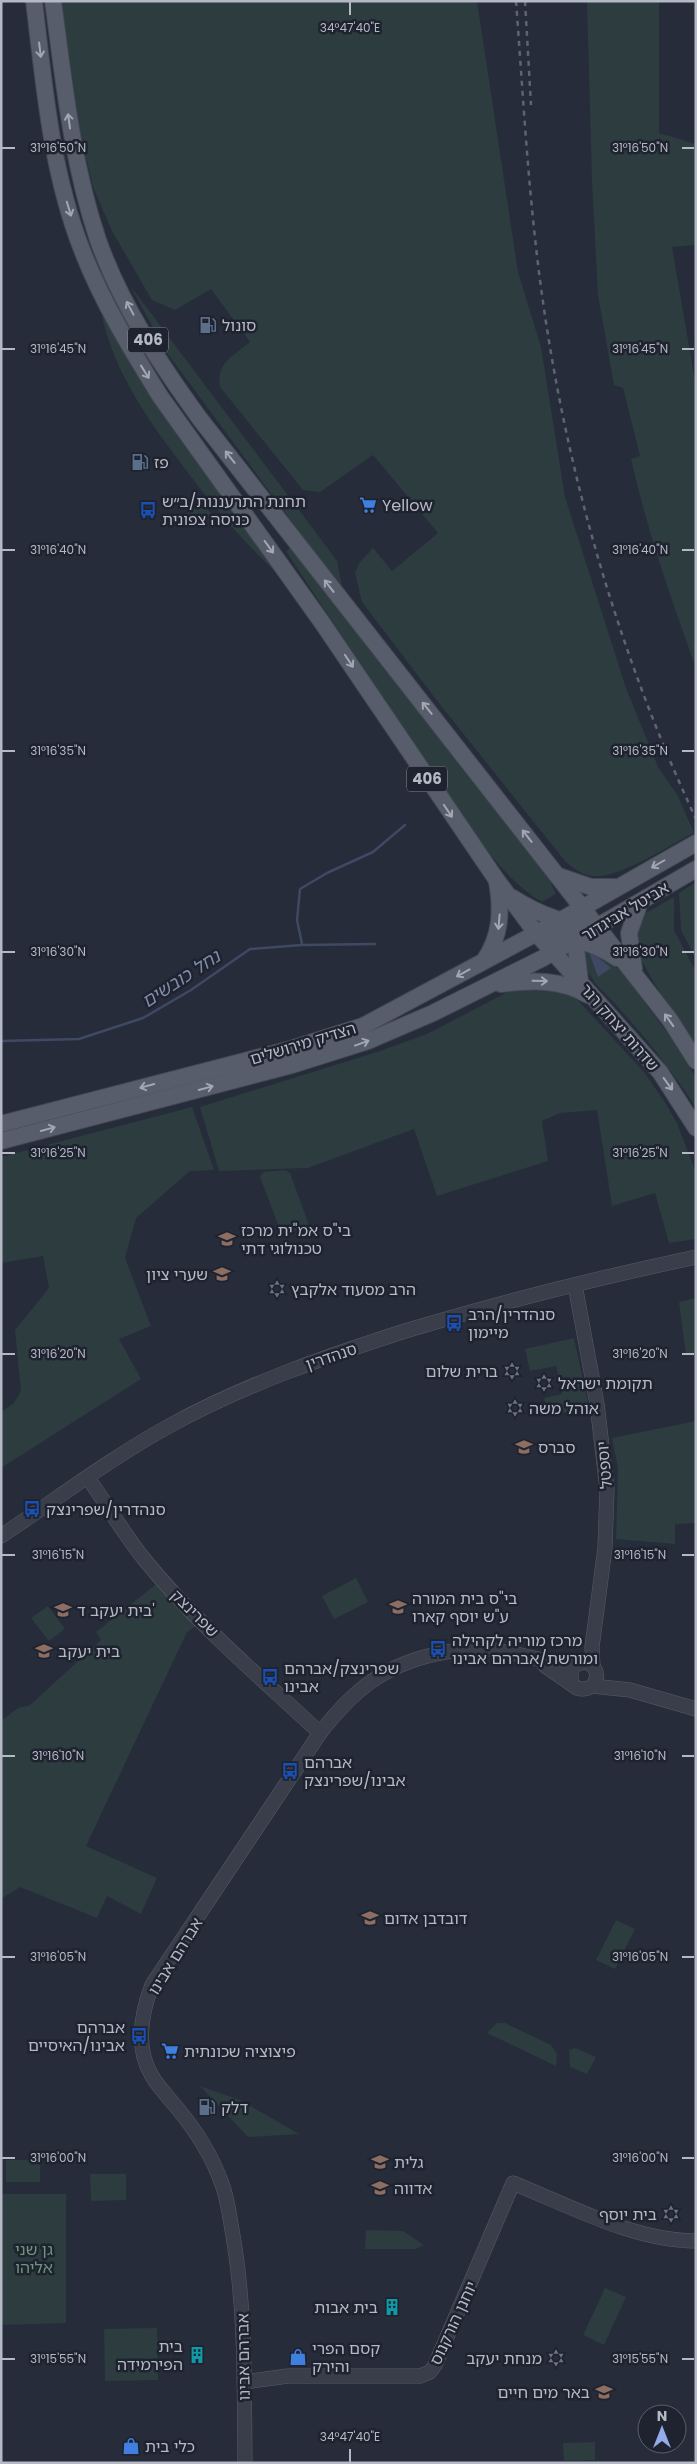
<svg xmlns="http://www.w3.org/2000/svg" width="697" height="2464" font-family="Poppins,'Noto Sans Hebrew',sans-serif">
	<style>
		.green { fill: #2c3c3f }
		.water { fill: #3f4963 }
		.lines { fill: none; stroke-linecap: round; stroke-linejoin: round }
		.stream { stroke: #3f4963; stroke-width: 2.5 }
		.tertiary-casing { stroke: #575c68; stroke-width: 15 }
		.primary-casing { stroke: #424753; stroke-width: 18 }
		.tertiary { stroke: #393e4a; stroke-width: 14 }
		.primary { stroke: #575d6a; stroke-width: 16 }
		.rail { stroke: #5e6473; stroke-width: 2.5; stroke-dasharray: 5 5; stroke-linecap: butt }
		.oneway { stroke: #a2a7b4 }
		.ticks { fill: none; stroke: #b5b9c6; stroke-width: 2 }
		.labels { text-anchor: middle; stroke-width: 5; stroke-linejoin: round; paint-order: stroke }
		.shield { fill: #1e232f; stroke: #888c99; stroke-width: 1 }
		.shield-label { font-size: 15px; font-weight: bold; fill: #b5b9c6 }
		.poi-label { font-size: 16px; fill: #b5b9c6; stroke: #1e232f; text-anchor: start }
		.street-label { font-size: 16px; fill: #b5b9c6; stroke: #1e232f }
		.park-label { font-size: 16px; fill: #6f947c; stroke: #1e232f }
		.water-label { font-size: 18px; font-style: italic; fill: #808daa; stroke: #1e232f }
		.ticks-label { font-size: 12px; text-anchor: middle; fill: #b5b9c6; stroke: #1e232f; stroke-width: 5; stroke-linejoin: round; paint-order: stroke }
	</style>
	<rect width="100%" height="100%" fill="#262c3a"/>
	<!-- green -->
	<path class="green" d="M61 1H477L518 272 541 347 565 497 626 688 658 767 678 796 694 833C670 845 617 880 592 876 581 874 574 869 565 861L438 702 362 602 355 573 360 562 373 548 392 571 438 533 373 455 320 492 303 490 220 387C216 363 233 356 250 342L211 289 175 310 152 300 112 231 93 187 80 131Z
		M587 1H659V133L696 144V245L672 247 696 387V668C671 599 647 530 631 459L640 456 623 388 614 385 598 295 592 182Z
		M129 284 329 550 337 561 343 591 167 353Z
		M101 312 166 418 280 576C243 542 210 503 180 462 145 416 113 369 101 312Z
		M200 501 214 516 170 521 188 513Z
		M290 548 404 688 548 877 556 894 542 902C495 874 466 819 436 775 385 701 335 626 286 551Z
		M696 882V959L681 930 679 893Z
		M674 897V930L696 972V1046L660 993 640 958 634 930 644 914Z
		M581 946 596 950 621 971 675 1043 696 1078V1108C667 1063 633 1021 595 983L588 972Z
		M525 983 574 996 644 1072 664 1101 677 1123 696 1173V1239L669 1243 655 1193 612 1206 597 1110 560 1113 542 1121 548 1161 437 1196 414 1129 308 1168 219 1171 200 1107 377 1052 427 1034Z
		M192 1107 214 1170 190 1171 136 1218 125 1258 151 1326 119 1339 141 1379 1 1468V1412L14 1403 21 1391 15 1330 49 1288 43 1256 1 1263V1157Z
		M285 1170 290 1173 309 1225 282 1235 260 1177 263 1172Z
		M696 1298V1354L686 1355 679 1302Z
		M574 1338 589 1407 548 1416 544 1398 562 1394 556 1366 530 1371 525 1349Z
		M696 1421V1523L675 1524V1544L616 1539 618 1468 612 1438Z
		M356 1578 368 1602 334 1619 322 1596Z
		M160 1581 201 1623 187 1632 86 1846 157 1878 141 1914 107 1896 97 1918 20 1887 1 1899V1721L18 1708 30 1705 101 1640 96 1632Z
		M48 1606 65 1629 49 1641 31 1618Z
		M616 1920 635 1929 615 1969 596 1960Z
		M497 2023H505L551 2045 557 2054 556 2066 487 2033Z
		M575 2048 596 2057 587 2074 570 2067 569 2050Z
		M200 2086 240 2100 299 2134 248 2137Z
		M6 2160H40V2182H6Z
		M90 2174H126V2200L91 2201Z
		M1 2194H66V2323L1 2325Z
		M366 2230 403 2231 424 2245 416 2249H365Z
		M605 2288 626 2297 604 2345 583 2335Z
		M157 2328 158 2380 105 2381 104 2329Z
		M595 2442V2460L564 2461 563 2443Z"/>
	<!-- water -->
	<path class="water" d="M588 949 611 968 598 977Z"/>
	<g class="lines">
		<!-- stream -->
		<path class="stream" d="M302 944 297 920 300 889 327 873 373 852 405 825
			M1 1041 79 1039 143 1018 191 990 250 949 302 945 375 944"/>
		<!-- tertiary casing -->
		<g class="tertiary-casing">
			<path id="tertiary" d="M575 1285 597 1404 607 1489 605 1548 592 1647 593 1666
				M88 1478C107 1505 124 1534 144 1559 196 1623 260 1677 320 1733
				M1 1536C57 1499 111 1458 169 1426 244 1385 324 1357 405 1331 501 1302 597 1278 696 1257
				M544 1665 577 1688C596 1694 605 1669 586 1662L576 1664 571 1671V1682
				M592 1686 630 1690 696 1709
				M244 2382 288 2376H420L430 2372 435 2365 513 2183C570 2206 634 2241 696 2241
				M245 2463C244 2387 246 2311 233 2236 230 2219 228 2200 222 2184 212 2156 197 2132 178 2109 170 2099 159 2088 152 2076 135 2048 141 2014 152 1985L320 1733C353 1691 382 1666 436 1654 451 1651 466 1648 481 1649 513 1650 543 1663 574 1665"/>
		</g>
		<!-- primary casing -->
		<g class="primary-casing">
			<path id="primary" d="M34 1C44 84 51 171 82 250 102 302 131 349 160 396L321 621 496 879 536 933 660 1072 696 1128
				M53 1C64 82 72 163 98 240 121 305 160 364 200 419L670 1020 696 1061
				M559 876 591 887H615
				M513 898C538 914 568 925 598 927
				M577 932 576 948 580 981
				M536 933C565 935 593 942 617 958
				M484 961C501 936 502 911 497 882
				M634 969 629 933 640 902
				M501 984C532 980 561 979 588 995
				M1 1124 287 1050 363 1026 561 920 696 843
				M1 1141 292 1065 368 1041 433 1013 543 958 696 869"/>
		</g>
		<!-- tertiary -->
		<use href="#tertiary" class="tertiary"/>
		<!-- primary -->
		<use href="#primary" class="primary"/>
		<!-- rail -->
		<path class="rail" d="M516 1C523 94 528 188 540 280 564 465 617 650 696 819
			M525 1 531 105"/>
	</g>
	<!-- one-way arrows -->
	<defs><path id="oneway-shaft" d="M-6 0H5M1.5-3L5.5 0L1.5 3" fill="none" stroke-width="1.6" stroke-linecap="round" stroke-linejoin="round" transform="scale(1.25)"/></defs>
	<g class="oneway">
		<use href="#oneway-shaft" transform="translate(40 50) rotate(83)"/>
		<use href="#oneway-shaft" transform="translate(69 121) rotate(-98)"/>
		<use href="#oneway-shaft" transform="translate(69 209) rotate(73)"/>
		<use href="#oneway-shaft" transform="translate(130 308) rotate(-118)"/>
		<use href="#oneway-shaft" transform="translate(145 372) rotate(58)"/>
		<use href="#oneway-shaft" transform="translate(230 457) rotate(-128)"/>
		<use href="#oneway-shaft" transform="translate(269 547) rotate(54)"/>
		<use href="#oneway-shaft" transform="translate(329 586) rotate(-128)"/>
		<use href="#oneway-shaft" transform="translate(349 661) rotate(56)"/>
		<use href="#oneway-shaft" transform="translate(427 708) rotate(-129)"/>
		<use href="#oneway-shaft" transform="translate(448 811) rotate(56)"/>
		<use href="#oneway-shaft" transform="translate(527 836) rotate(-128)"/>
		<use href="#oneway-shaft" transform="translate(658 864) rotate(150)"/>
		<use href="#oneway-shaft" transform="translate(499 922) rotate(95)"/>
		<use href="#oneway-shaft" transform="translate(463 973) rotate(151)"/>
		<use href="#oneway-shaft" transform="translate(540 981) rotate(1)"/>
		<use href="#oneway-shaft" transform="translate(669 1020) rotate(-125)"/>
		<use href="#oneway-shaft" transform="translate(362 1043) rotate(-20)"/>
		<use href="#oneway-shaft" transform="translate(668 1084) rotate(54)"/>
		<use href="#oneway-shaft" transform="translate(147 1086) rotate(165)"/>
		<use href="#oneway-shaft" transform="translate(206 1088) rotate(-15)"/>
		<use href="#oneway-shaft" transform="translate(48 1129) rotate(-15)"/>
	</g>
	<!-- ticks -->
	<path class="ticks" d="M350 2V15M2 148H15M682 148H694M2 349H15M682 349H694M2 550H15M682 550H694M2 751H15M682 751H694M2 952H15M682 952H694M2 1153H15M682 1153H694M2 1354H15M682 1354H694M2 1555H15M682 1555H694M2 1756H15M682 1756H694M2 1957H15M682 1957H694M2 2158H15M682 2158H694M2 2359H15M682 2359H694M350 2449V2462"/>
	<!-- icons -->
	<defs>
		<g id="fuel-bare" transform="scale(1.35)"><path d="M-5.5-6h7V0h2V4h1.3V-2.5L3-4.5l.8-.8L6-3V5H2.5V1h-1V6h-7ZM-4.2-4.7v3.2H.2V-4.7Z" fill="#5c6f8a" stroke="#1e232f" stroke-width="2.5" paint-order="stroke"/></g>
		<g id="supermarket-bare" transform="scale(1.35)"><path d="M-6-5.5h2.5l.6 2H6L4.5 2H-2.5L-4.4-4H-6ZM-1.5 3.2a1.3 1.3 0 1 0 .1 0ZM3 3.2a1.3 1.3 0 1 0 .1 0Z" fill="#3f7fe0" stroke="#1e232f" stroke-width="2.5" paint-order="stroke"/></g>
		<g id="bus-bare" transform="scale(1.35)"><path d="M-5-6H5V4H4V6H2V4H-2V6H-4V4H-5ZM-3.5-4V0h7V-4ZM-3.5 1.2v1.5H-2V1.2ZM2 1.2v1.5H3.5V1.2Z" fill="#1a4fb4" stroke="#1e232f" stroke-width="2.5" paint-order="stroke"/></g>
		<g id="school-bare" transform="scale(1.35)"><path d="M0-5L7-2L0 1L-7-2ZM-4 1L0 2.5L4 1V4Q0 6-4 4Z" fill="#8d6e63" stroke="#1e232f" stroke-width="2.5" paint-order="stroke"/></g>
		<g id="synagogue-bare" transform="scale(1.35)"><path d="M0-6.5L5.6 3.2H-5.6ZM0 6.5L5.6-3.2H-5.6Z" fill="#6b7280" stroke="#1e232f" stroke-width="2.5" paint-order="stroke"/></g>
		<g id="building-bare" transform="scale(1.35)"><path d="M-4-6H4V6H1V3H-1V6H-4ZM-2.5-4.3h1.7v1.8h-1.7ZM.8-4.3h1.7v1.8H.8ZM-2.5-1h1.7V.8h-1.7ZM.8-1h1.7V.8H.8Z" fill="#0f9aa8" stroke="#1e232f" stroke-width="2.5" paint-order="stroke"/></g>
		<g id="shop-bare" transform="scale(1.35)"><path d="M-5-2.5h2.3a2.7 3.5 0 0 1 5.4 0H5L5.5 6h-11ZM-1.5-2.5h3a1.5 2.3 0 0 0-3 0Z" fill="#3f7fe0" stroke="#1e232f" stroke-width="2.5" paint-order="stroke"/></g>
	</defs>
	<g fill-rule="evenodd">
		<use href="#fuel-bare" x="208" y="325"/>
		<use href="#fuel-bare" x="140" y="462"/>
		<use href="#supermarket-bare" x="368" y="505"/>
		<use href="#bus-bare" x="148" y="510"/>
		<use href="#school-bare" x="227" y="1239"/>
		<use href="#school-bare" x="222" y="1274"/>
		<use href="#synagogue-bare" x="277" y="1289"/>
		<use href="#bus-bare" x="454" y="1323"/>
		<use href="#synagogue-bare" x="512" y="1371"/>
		<use href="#synagogue-bare" x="544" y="1383"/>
		<use href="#synagogue-bare" x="515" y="1408"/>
		<use href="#school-bare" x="524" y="1447"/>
		<use href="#bus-bare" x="32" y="1509"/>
		<use href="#school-bare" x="398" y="1607"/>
		<use href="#school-bare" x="63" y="1610"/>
		<use href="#bus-bare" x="438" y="1649"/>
		<use href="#school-bare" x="44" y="1651"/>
		<use href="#bus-bare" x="270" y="1677"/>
		<use href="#bus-bare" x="290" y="1771"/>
		<use href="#school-bare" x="370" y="1918"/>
		<use href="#bus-bare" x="139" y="2036"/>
		<use href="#supermarket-bare" x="170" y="2051"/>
		<use href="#fuel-bare" x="207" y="2107"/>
		<use href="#school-bare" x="380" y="2162"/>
		<use href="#school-bare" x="380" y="2188"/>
		<use href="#synagogue-bare" x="671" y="2214"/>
		<use href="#building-bare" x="392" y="2307"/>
		<use href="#building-bare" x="197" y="2355"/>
		<use href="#shop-bare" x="298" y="2357"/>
		<use href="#synagogue-bare" x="556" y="2358"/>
		<use href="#school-bare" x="604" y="2392"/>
		<use href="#shop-bare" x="131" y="2446"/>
	</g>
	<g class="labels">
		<!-- shield labels -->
		<g class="shield">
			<rect x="128" y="327.5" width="40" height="25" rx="4"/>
			<rect x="407" y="766.5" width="40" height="25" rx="4"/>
		</g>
		<g class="shield-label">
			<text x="148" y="345">406</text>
			<text x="427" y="784">406</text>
		</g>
		<!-- poi labels -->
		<g class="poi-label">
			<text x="222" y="331">סונול</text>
			<text x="154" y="468">פז</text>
			<text x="162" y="507">תחנת התרעננות/ב״ש<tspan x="162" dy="18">כניסה צפונית</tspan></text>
			<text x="382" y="511">Yellow</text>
			<text x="241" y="1236">בי"ס אמ"ית מרכז<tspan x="241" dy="18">טכנולוגי דתי</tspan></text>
			<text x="208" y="1280" text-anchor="end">שערי ציון</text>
			<text x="291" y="1295">הרב מסעוד אלקבץ</text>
			<text x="468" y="1320">סנהדרין/הרב<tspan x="468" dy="18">מיימון</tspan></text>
			<text x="498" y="1377" text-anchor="end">ברית שלום</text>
			<text x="558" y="1389">תקומת ישראל</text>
			<text x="529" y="1414">אוהל משה</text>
			<text x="538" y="1453">סברס</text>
			<text x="46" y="1515">סנהדרין/שפרינצק</text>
			<text x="412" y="1604">בי"ס בית המורה<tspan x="412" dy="18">ע"ש יוסף קארו</tspan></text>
			<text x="77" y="1616">בית יעקב ד'</text>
			<text x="452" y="1646">מרכז מוריה לקהילה<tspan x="452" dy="18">ומורשת/אברהם אבינו</tspan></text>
			<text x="58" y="1657">בית יעקב</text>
			<text x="284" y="1674">שפרינצק/אברהם<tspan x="284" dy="18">אבינו</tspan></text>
			<text x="304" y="1768">אברהם<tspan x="304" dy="18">אבינו/שפרינצק</tspan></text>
			<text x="384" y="1924">דובדבן אדום</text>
			<text x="125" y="2033" text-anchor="end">אברהם<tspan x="125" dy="18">אבינו/האיסיים</tspan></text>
			<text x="184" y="2057">פיצוציה שכונתית</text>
			<text x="221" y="2113">דלק</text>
			<text x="394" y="2168">גלית</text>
			<text x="394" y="2194">אדווה</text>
			<text x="657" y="2220" text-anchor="end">בית יוסף</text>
			<text x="378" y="2313" text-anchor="end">בית אבות</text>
			<text x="183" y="2352" text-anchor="end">בית<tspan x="183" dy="18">הפירמידה</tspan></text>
			<text x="312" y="2354">קסם הפרי<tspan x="312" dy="18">והירק</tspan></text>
			<text x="542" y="2364" text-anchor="end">מנחת יעקב</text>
			<text x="590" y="2398" text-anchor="end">באר מים חיים</text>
			<text x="145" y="2452">כלי בית</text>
		</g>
		<!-- street labels -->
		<g class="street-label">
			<text transform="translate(625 911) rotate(-31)" y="6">אביטל אביגדור</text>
			<text transform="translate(620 1027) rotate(49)" y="6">שדרות יצחק רגר</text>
			<text transform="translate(303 1043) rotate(-17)" y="6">הצדיק מירושלים</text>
			<text transform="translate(331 1356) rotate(-19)" y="6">סנהדרין</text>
			<text transform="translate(604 1465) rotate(-95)" y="6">יוספטל</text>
			<text transform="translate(195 1613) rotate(45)" y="6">שפרינצק</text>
			<text transform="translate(175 1956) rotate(-58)" y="6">אברהם אבינו</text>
			<text transform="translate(453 2323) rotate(-65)" y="6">יוחנן הורקנוס</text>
			<text transform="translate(243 2357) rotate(-91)" y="6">אברהם אבינו</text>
		</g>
		<!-- park labels -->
		<g class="park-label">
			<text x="34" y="2255">גן שני<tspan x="34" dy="18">אליהו</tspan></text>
		</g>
		<!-- water labels -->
		<g class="water-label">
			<text transform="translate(181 979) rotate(-33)" y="6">נחל כובשים</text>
		</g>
	</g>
	<g class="ticks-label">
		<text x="350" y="32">34°47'40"E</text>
		<text x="58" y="152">31°16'50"N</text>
		<text x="640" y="152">31°16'50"N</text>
		<text x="58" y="353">31°16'45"N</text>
		<text x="640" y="353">31°16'45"N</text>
		<text x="58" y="554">31°16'40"N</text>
		<text x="640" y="554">31°16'40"N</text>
		<text x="58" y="755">31°16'35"N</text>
		<text x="640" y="755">31°16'35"N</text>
		<text x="58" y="956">31°16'30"N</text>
		<text x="640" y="956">31°16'30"N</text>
		<text x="58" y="1157">31°16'25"N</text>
		<text x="640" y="1157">31°16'25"N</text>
		<text x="58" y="1358">31°16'20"N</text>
		<text x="640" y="1358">31°16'20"N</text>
		<text x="58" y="1559">31°16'15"N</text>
		<text x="640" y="1559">31°16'15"N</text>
		<text x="58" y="1760">31°16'10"N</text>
		<text x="640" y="1760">31°16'10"N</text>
		<text x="58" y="1961">31°16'05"N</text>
		<text x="640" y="1961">31°16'05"N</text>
		<text x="58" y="2162">31°16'00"N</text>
		<text x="640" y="2162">31°16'00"N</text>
		<text x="58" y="2363">31°15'55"N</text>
		<text x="640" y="2363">31°15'55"N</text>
		<text x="350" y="2441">34°47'40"E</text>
	</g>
	<!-- border -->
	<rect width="697" height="2464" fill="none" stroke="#b5b9c6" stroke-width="5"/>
	<!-- north arrow -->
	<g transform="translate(662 2429)"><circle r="24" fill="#1e232f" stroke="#5a5f6b"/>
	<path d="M0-4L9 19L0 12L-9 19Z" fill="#94abeb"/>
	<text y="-8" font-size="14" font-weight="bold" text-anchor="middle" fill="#b5b9c6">N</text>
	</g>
</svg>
